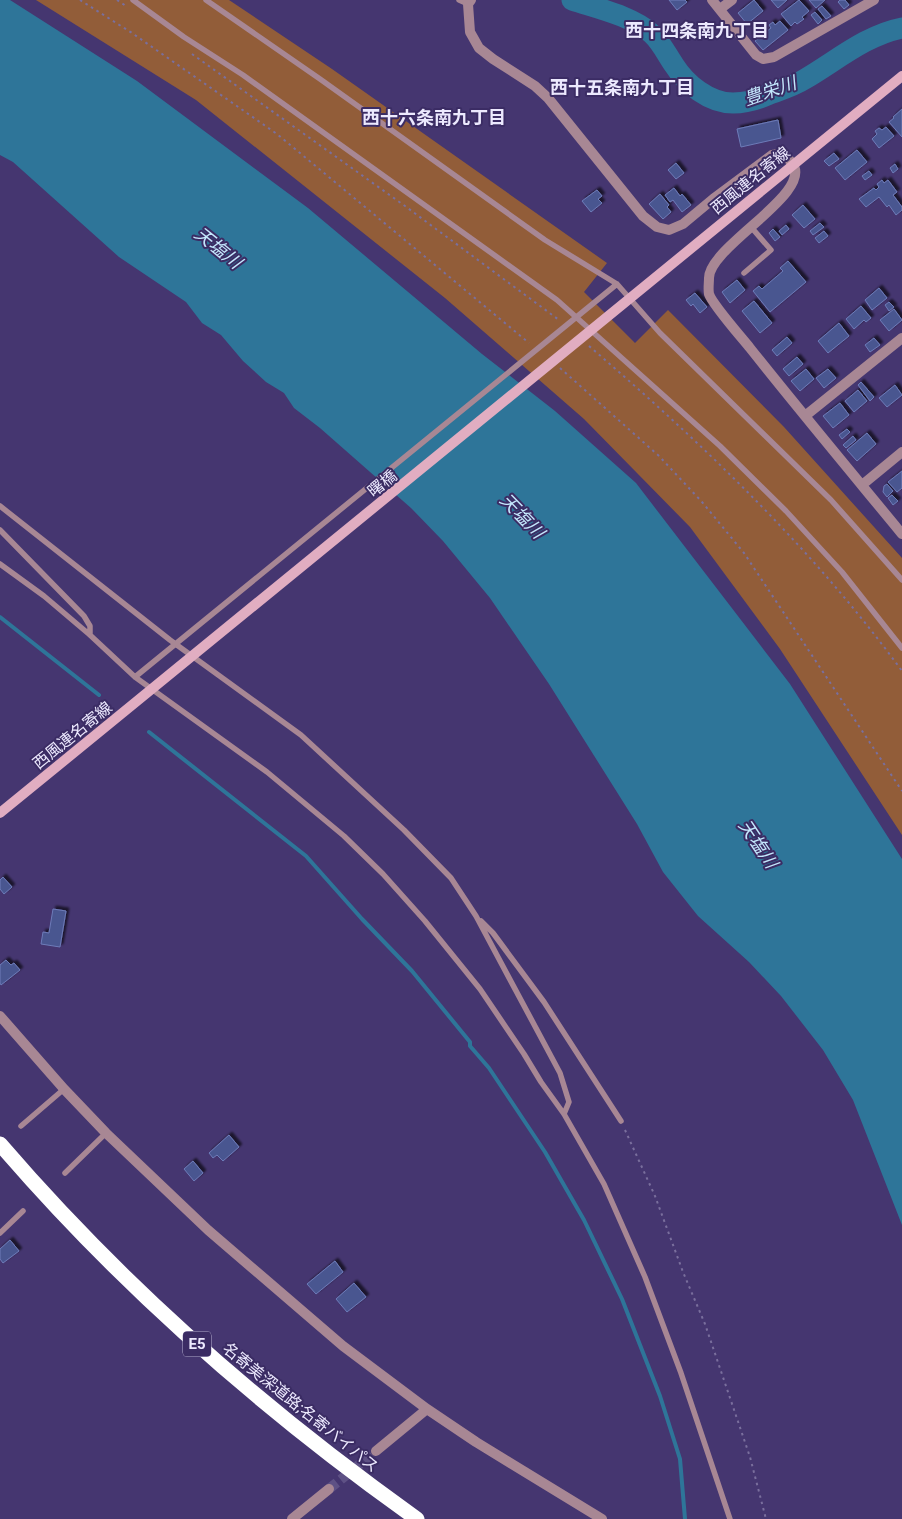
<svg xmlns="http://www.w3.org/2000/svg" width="902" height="1519" font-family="Roboto,'Noto Sans JP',sans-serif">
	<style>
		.green { fill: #925d39 }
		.water { fill: #2e7599 }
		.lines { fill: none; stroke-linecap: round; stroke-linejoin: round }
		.stream { stroke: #2e7599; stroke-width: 4 }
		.river { stroke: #2e7599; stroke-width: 21 }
		.building { fill: #4a5690; stroke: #6d7cb9; filter: url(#shadow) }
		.minor-tunnel { stroke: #5e5185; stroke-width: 10; stroke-dasharray: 10 5; stroke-linecap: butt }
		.path { stroke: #7a6f9d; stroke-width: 2; stroke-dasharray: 2.5 4; stroke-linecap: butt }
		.service { stroke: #a88794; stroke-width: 5.5 }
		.minor { stroke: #a88794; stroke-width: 10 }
		.tertiary { stroke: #a88794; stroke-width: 10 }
		.secondary { stroke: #e1adc1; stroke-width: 10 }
		.motorway { stroke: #fff; stroke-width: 15 }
		.labels { text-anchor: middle; stroke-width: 4; stroke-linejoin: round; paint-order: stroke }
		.shield { fill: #3b2c64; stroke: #b7b0d0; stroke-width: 1 }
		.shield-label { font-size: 15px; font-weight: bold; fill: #ece9fe }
		.street-label { font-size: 16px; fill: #ece9fe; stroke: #3b2c64 }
		.neighbourhood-label { font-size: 18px; font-weight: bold; fill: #ece9fe; stroke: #3b2c64 }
		.water-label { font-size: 18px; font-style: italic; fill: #c4e8fd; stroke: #3b2c64 }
	</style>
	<defs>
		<filter id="shadow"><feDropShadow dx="3" dy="-3" stdDeviation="1" flood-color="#0009"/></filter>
	</defs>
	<rect width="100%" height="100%" fill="#453670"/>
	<!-- green -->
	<path class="green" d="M36 0H229L332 69 607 263 584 292 635 343 668 310 784 427 902 558V835L780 649 690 527 584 419 445 298 196 100Z"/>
	<!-- water -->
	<path class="water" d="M0 0H10L137 81 308 208 482 354 555 411 636 483 790 684 902 859V1225L853 1100 823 1050 781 996 749 962 698 916 663 872 637 824 549 684 490 598 443 541 411 508 320 428 294 408 284 393 266 382 243 361 221 335 202 323 186 302 119 257 13 162 0 155Z"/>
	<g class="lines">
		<!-- stream -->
		<path class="stream" d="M0 617 99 695
			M149 732 306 856 362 919 412 971 470 1042V1046L489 1068 545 1152 584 1220 622 1299 660 1396 680 1459 685 1519"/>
		<!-- river -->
		<path class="river" d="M572 0C596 8 633 16 652 34 661 42 667 55 674 65 686 84 709 103 733 103 745 103 759 99 770 94 781 90 794 86 805 79 836 61 866 35 902 28"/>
	</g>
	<!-- building -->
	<path class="building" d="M669 0H685L687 2 677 10Z
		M754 0 763 11 747 24 738 13Z
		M771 0H787L778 8Z
		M799 0 809 11 802 17 804 19 797 24 795 22 791 26 781 14Z
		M809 0H825L816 8Z
		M840 0H845L849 5 844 9 838 2Z
		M822 6 831 16 826 19 818 9Z
		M815 12 822 20 818 24 811 15Z
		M780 21 788 30 763 50 755 41 771 28 769 25 773 22 775 25Z
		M902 109V137L889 122 894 118 893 117Z
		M778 120 781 138 741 147 737 129Z
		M886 127 894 136 879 148 872 139 877 134 875 131 879 128 882 130Z
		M857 150 867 162 845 180 835 168Z
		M834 153 839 159 829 166 824 161Z
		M676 163 684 173 676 179 668 170Z
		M895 164 898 169 893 173 890 168Z
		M869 171 872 175 865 180 862 176Z
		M882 180 884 183 888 180 897 192 893 195 902 207V210L896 215 889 205 887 207 879 197 866 207 859 199 874 188 876 190 879 187 877 184Z
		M674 188 680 196 682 194 691 205 682 212 673 200 670 202 665 195Z
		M597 190 602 196 598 199 602 203 591 212 582 201Z
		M660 194 669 205 667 207 671 212 663 219 649 204Z
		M803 205 815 219 804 228 792 215Z
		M820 223 824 227 813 235 810 231Z
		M786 225 789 229 782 235 779 231Z
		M773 229 780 237 775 241 769 233Z
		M824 231 828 236 819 243 815 238Z
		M788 261 806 282 770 312 753 291 759 286 762 289 783 271 780 268Z
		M737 280 745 290 730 303 722 292Z
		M879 288 887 298 872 310 865 300Z
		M695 293 707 307 700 313 693 304 691 306 686 300Z
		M754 301 772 323 760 333 742 311Z
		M889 302 894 307 889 311 885 305Z
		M861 306 871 318 866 322 864 320 854 329 846 319Z
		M894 309 902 320 889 331 880 320Z
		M839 323 849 336 828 353 818 341Z
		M787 337 792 343 777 356 772 350Z
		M874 338 880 345 870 352 865 345Z
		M797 357 803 364 789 376 783 369Z
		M806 369 814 379 800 391 791 381Z
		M828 369 836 378 824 388 816 378Z
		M861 382 874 397 870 401 858 385Z
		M895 385 902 395 887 407 879 398Z
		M858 390 867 401 854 412 845 401Z
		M840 403 849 415 833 428 823 416Z
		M847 429 850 432 842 439 839 435Z
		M867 433 876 444 857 461 847 450Z
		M853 436 856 440 846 448 843 445Z
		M902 471V488L897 492 888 482Z
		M887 484 893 491 887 497 883 492 884 486Z
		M892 495 898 501 893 505 888 498Z
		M3 877 12 887 4 894 0 889V880Z
		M53 909 66 911 60 947 41 944 43 932 49 933Z
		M6 960 11 965 14 963 20 970 1 985 0 983V965Z
		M229 1135 239 1147 223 1161 217 1155 213 1158 209 1153Z
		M193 1161 203 1173 194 1181 184 1169Z
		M10 1240 19 1251 3 1263 0 1259V1249Z
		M335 1261 343 1272 316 1294 307 1284Z
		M354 1283 366 1297 347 1312 336 1299Z"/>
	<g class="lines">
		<!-- minor-tunnel -->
		<path class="minor-tunnel" d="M329 1489 376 1451"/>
		<!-- path -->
		<path class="path" d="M80 0 132 33 277 134 529 343
			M117 0 126 6
			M192 54 405 206 559 320
			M589 346C703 444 813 549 902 671
			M560 368 659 456 702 502 744 553 902 791
			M625 1130 655 1196 683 1272 705 1324 750 1457 766 1519"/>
		<!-- service -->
		<path class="service" d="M133 0 184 37 243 75 557 300 720 446 786 511 842 572 902 648
			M206 0 320 79 545 240 617 284 660 333 831 500 902 580
			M459 0 468 4
			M744 273 771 250 751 227
			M0 506 170 640 301 735 404 830 451 878 476 916 560 1073 569 1102 564 1114
			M0 530 84 616 90 626V635
			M0 564 44 596 90 635 135 677 267 772 344 836 383 874 425 921 480 989 524 1054 541 1082 564 1114 604 1184 645 1277 681 1373 730 1519
			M135 677 617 284
			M481 921 493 933 544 1002 621 1121
			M21 1126 64 1089
			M65 1173 106 1133
			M0 1233 23 1211"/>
		<!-- minor -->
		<path class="minor" d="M471 0 468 4 470 32 479 48 493 59 535 86 548 98 643 216 657 227 669 230 683 224 713 199 772 155C781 152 785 154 791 162 818 191 709 246 709 278 709 283 708 289 709 294 712 304 742 338 750 348 800 411 851 472 902 534
			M720 9 732 0
			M805 416 902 338
			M862 485 902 452
			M0 1016 64 1089 106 1133 208 1230 343 1346 427 1409 476 1442 602 1519
			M376 1451 427 1409
			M292 1519 329 1489"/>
		<!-- tertiary -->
		<path class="tertiary" d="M712 0 756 55 763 59 774 57 874 0"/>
		<!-- secondary -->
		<path class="secondary" d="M0 813 902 76"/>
		<!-- motorway -->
		<path class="motorway" d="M0 1144C122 1286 265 1411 417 1519"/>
	</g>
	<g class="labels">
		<!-- shield labels -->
		<rect class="shield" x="183" y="1331.5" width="28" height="25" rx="4"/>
		<g class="shield-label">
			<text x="197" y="1349">E5</text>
		</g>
		<!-- street labels -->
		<g class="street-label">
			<text transform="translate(750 180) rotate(-39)" y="6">西風連名寄線</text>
			<text transform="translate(382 483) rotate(-39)" y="6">曙橋</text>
			<text transform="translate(72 735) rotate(-39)" y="6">西風連名寄線</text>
			<text transform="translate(301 1407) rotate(39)" y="6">名寄美深道路;名寄バイパス</text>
		</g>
		<!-- neighbourhood labels -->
		<g class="neighbourhood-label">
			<text x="697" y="37">西十四条南九丁目</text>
			<text x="622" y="94">西十五条南九丁目</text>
			<text x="434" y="124">西十六条南九丁目</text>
		</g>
		<!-- water labels -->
		<g class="water-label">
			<text transform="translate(770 91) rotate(-19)" y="6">豊栄川</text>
			<text transform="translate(218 248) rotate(39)" y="6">天塩川</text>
			<text transform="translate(522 516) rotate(46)" y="6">天塩川</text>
			<text transform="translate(758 844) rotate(56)" y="6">天塩川</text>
		</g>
	</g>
</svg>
